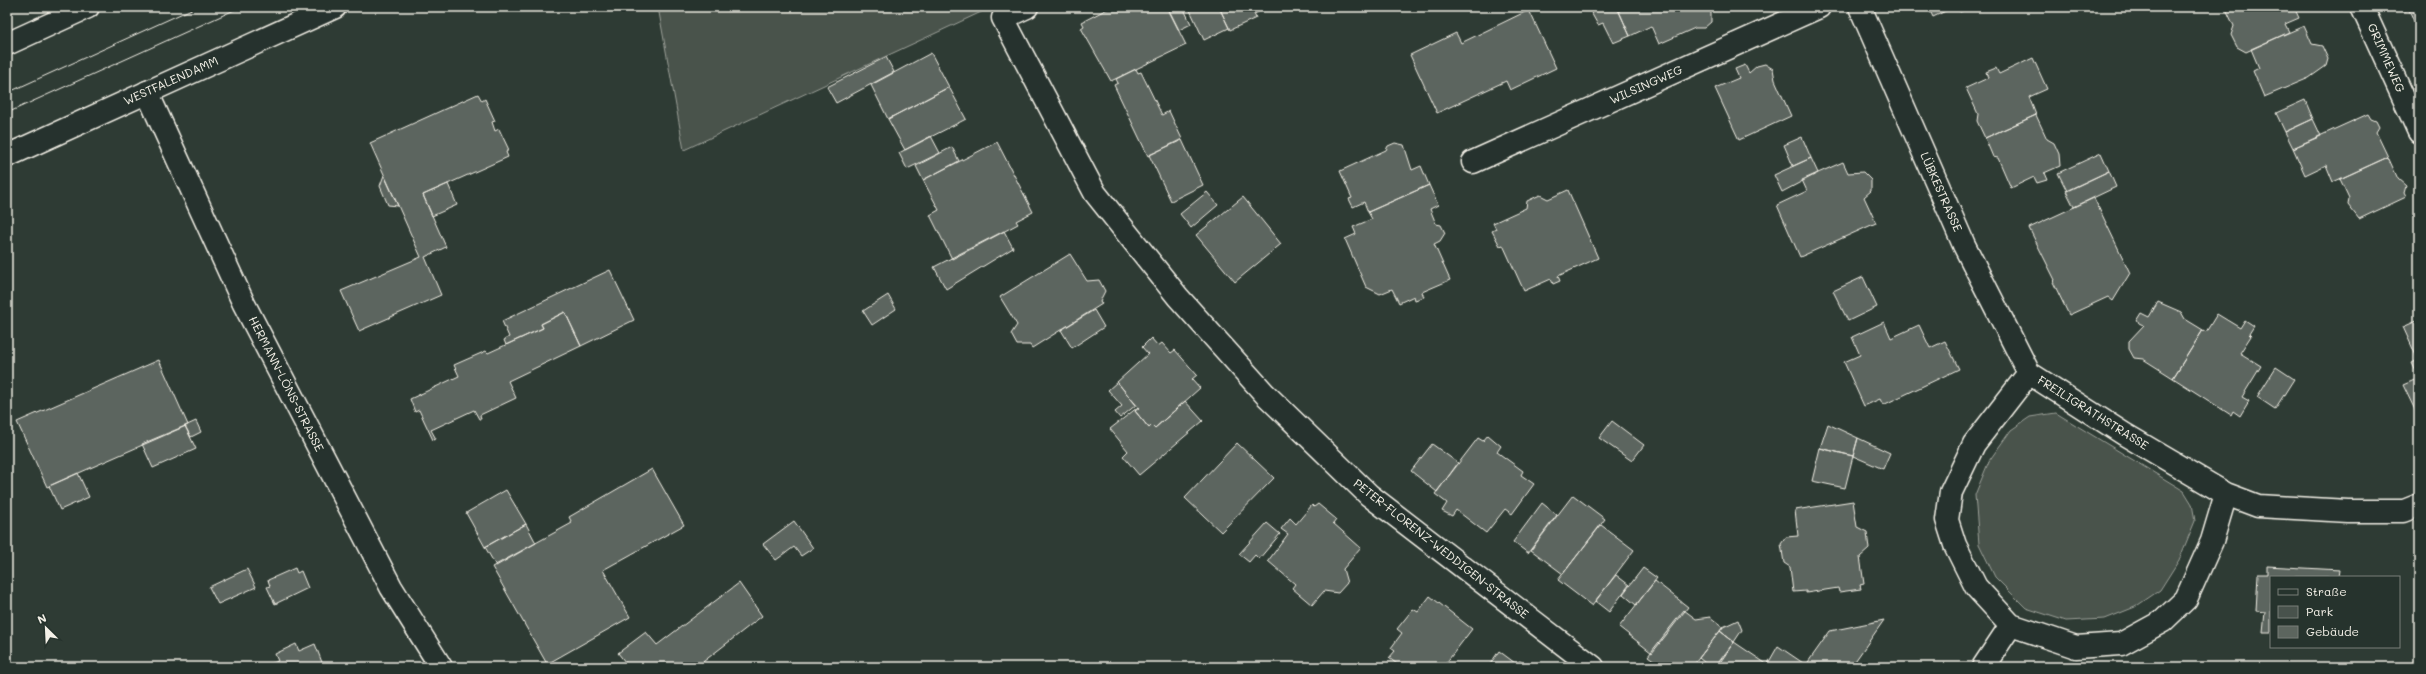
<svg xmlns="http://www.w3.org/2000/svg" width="2426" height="674" font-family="Mali,sans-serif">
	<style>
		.green { fill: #48524c; stroke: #9ea29a }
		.building { fill: #5c655e; stroke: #f4f1e8 }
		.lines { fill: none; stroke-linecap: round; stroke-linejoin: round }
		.lane-casing { stroke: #f4f1e8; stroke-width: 25 }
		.street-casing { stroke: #f4f1e8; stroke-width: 25 }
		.primary-casing { stroke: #f4f1e8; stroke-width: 25 }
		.lane { stroke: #26332d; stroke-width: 22 }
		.street { stroke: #26332d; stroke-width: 22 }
		.primary { stroke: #26332d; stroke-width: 22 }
		.tram { stroke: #f4f1e8; stroke-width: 1 }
		.labels { text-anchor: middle; stroke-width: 3.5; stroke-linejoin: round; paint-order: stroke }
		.street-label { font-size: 12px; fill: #f4f1e8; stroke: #26332d }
	</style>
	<rect width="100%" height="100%" fill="#2e3b34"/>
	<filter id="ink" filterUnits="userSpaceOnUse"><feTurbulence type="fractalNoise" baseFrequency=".025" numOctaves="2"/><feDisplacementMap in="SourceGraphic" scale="8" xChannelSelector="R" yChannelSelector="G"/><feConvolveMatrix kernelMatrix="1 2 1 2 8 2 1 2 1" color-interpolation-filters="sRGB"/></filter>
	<g filter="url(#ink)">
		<!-- green -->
		<path class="green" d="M658 7H992L684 150Z
			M2056 413 2184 491 2192 504 2195 521 2179 560 2160 590 2135 607 2105 619 2066 621 2026 608 1995 577 1979 544 1975 495 1989 461 2011 430 2030 417Z"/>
		<!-- building -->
		<path class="building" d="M1167 7 1186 45 1111 81 1081 28 1084 26 1082 22 1111 7Z
			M1175 7H1183L1191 24 1179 30 1169 10Z
			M1191 7H1219L1229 28 1204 40 1189 8Z
			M1219 7H1268L1254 14 1256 18 1230 30Z
			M1588 7H1617L1630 36 1613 43 1603 23 1598 25Z
			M1617 7H1705L1711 11V22L1704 28H1695L1659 44 1651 26 1630 36Z
			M1928 7H1954L1933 17Z
			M1957 7H1968L1969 8 1960 12Z
			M2225 7H2294L2299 18 2285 24 2289 32 2246 52 2237 47 2231 35 2234 26Z
			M2396 7H2419V32L2409 10 2405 11Z
			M1529 10 1556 68 1510 90 1506 81 1437 113 1410 55 1456 33 1461 43Z
			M2304 26 2312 44 2322 46 2328 59 2326 66 2309 78 2264 97 2253 71 2259 68 2251 49Z
			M931 53 949 87 888 119 871 85Z
			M886 57 894 72 836 103 827 87Z
			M2033 58 2047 89 2029 97 2036 115 1985 138 1977 121 1978 114 1966 88 1988 78 1986 72 1996 68 1999 74Z
			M1765 64 1773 69 1775 80 1791 116 1739 140 1715 88 1739 78 1735 69 1745 65 1749 73 1757 66Z
			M1136 69 1138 73 1141 72 1162 115 1169 111 1182 139 1148 156 1114 85 1118 83 1116 79Z
			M949 87 966 119 905 150 888 119Z
			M478 94 482 101 485 99 495 121 492 122 495 131 499 129 509 150 506 152 508 157 423 195 446 247 425 257 441 295 359 331 341 291 421 257 370 143Z
			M2305 100 2313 119 2285 132 2276 113Z
			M2368 114 2371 119 2376 121 2379 127 2376 132 2388 157 2333 182 2326 165 2305 175 2293 148Z
			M2036 115 2047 139 2054 143 2059 154 2060 166 2044 173 2047 180 2037 183 2034 177 2011 188 1998 158 1993 157 1985 138Z
			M2313 119 2321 136 2293 148 2285 132Z
			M931 136 940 153 907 169 899 153Z
			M1802 137 1811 158 1793 166 1784 145Z
			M1182 140 1203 185 1171 201 1149 155Z
			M997 142 1033 212 1016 221 1018 224 952 259 930 215 939 210 923 180Z
			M1395 143 1404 145 1412 170 1421 166 1429 185 1368 212 1364 202 1353 207 1349 199 1352 198 1340 171 1386 150 1388 146Z
			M952 147 959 161 923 180 916 166Z
			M2101 153 2109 171 2067 191 2058 173Z
			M2388 157 2398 179 2406 186 2404 193 2406 197 2359 219 2348 205 2349 198 2340 179Z
			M1811 158 1818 173 1782 192 1774 175Z
			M1843 162 1848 173 1863 172 1871 180V191L1864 197 1876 223 1800 257 1777 205 1807 191 1802 180Z
			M2109 171 2116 187 2074 207 2066 191Z
			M384 175 398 206 388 205 380 186Z
			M448 184 457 205 432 216 423 195Z
			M1429 185 1438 205 1430 209 1436 224 1441 225 1445 233 1440 241 1434 244 1450 280 1422 292 1424 297 1415 300 1414 296 1399 303 1392 289 1380 294 1366 287 1345 239 1356 234 1353 227 1372 219 1368 212Z
			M1568 190 1598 258 1558 276 1560 281 1553 284 1551 279 1524 291 1503 245 1500 246 1492 231 1496 229 1493 223 1526 208 1527 201 1540 195 1548 199Z
			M1207 192 1218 205 1191 228 1180 214Z
			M1243 197 1281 244 1235 282 1196 235Z
			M2094 198 2130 273 2113 301 2108 297 2069 315 2053 282 2055 280 2029 228Z
			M1004 231 1013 248 946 289 934 267Z
			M1070 254 1087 281 1099 280 1105 291 1100 301 1102 304 1032 348 1030 345H1017L1011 334 1017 325 1000 297Z
			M610 270 634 320 581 346 565 312 541 324 543 328 506 345 504 340 509 337 502 321Z
			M1863 277 1877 307 1848 321 1833 291Z
			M888 295 896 309 872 325 863 311Z
			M2158 302 2181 312 2185 319 2203 330 2173 378 2143 359 2134 358 2129 349V341L2144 325 2136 321 2141 313 2149 317Z
			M1094 310 1104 327 1072 348 1061 330Z
			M565 312 581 346 508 381 516 398 480 415 481 419H479L474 410 431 430 436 439 433 440 419 410 415 412 410 399 459 376 454 365 486 351 488 353 543 328 541 324Z
			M2217 314 2240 328 2245 320 2254 326 2249 334 2251 336 2240 353 2261 366 2242 397 2249 401 2240 416 2233 411 2231 415 2173 378 2203 330 2206 332Z
			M2419 320V360H2418L2403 327Z
			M1884 322 1891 338 1919 325 1930 348 1945 341 1959 369 1883 405 1880 399 1864 406 1844 362 1860 355 1852 337Z
			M1151 338 1158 346 1162 343 1171 353 1175 350 1197 375 1192 379 1200 388 1155 428 1152 425 1149 428 1135 411 1139 408 1117 382 1148 354 1142 347Z
			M159 360 188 425 47 487 17 422Z
			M2418 360H2419V411L2416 412 2403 385 2419 378 2412 363Z
			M2276 367 2294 379 2275 409 2257 397Z
			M1117 382 1136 405 1120 418 1115 412 1122 406 1108 390Z
			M1185 401 1203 421 1139 475 1123 456 1128 451 1110 429 1138 407 1135 411 1149 428 1152 425 1155 428Z
			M196 421 201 432 191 437 185 426Z
			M1612 421 1644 445 1632 461 1599 438Z
			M1828 424 1858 438 1853 456 1820 448Z
			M185 426 196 449 153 468 142 444Z
			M1488 435 1501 446 1497 452 1523 471 1521 475 1534 484 1512 514 1505 509 1486 533 1456 510 1452 516 1442 511 1447 503 1435 494 1478 438 1483 441Z
			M1858 438 1890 453 1883 469 1853 456Z
			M1237 443 1274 478 1221 532 1185 498Z
			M1432 444 1458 463 1437 492 1411 471Z
			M1820 448 1853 456 1845 488 1812 481Z
			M652 469 684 525 603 570 630 617 547 664 492 567 572 523 569 517Z
			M78 473 89 497 60 510 49 486Z
			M506 490 526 524 485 547 466 513Z
			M1573 495 1605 519 1563 574 1531 550Z
			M1853 501 1857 527 1867 532 1869 549 1860 557 1864 584 1860 585 1861 589 1839 592 1838 588 1806 593V591L1793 592 1790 567 1784 563 1781 544 1786 537 1798 536 1795 510Z
			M1542 503 1557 515 1528 553 1513 542Z
			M1318 504 1336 519 1333 523 1361 548 1343 569 1347 583 1338 593 1324 591 1312 605 1292 588 1295 584 1268 561 1288 534 1281 529 1290 518 1296 524 1312 505 1314 507Z
			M794 521 813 548 801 556 794 547 776 560 763 544Z
			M1267 523 1280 534 1259 559 1255 555 1249 562 1239 554Z
			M526 524 536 543 496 566 485 547Z
			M1601 525 1634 550 1592 606 1558 580Z
			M2267 566 2340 570 2339 577H2271V632H2263L2265 612 2256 611 2258 574H2267Z
			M295 568 297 573 301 571 308 588 275 604 267 587 270 586 268 580Z
			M1643 568 1657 578 1636 605 1623 594Z
			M247 569 256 587 218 604 209 587Z
			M1616 575 1629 585 1609 612 1595 601Z
			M1655 581 1688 607 1652 653 1619 627Z
			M739 583 762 616 699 665 700 667H629L618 653 646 632 657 645Z
			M1430 596 1472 629 1443 667H1401L1389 658 1395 651 1391 648 1402 633 1397 629 1413 609 1418 612Z
			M1684 610 1696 619 1710 617 1723 627 1692 667H1663L1648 656Z
			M1738 620 1742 630 1734 642 1720 631 1723 627Z
			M1884 620 1851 667H1829L1826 665 1824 667H1766L1778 646 1806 665 1830 631Z
			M1720 631 1734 642 1715 667H1710L1699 658Z
			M1734 642 1768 665 1766 667H1717Z
			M296 644 299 651 315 644 323 665 328 663 330 667H263L278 661 275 654Z
			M1499 651 1515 663 1520 661 1529 667H1488Z"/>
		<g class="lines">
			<!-- lane casing -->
			<g class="lane-casing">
				<path id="lane" d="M7 44 88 7"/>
			</g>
			<!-- street casing -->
			<g class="street-casing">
				<path id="street" d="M1027 7 1003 18 1095 193 1178 297 1265 394 1369 495 1593 667
					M1860 7 1964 245 2029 373
					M2362 7 2419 132
					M147 92 244 304 391 587 441 667
					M1473 162 1819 7
					M2029 373 1974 444 1951 492 1947 520 1955 545 1976 587 2011 625 2076 647 2121 644 2163 621 2186 599 2212 541 2226 494
					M2029 373 2124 434 2226 494 2258 506 2348 511H2404L2419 505
					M1983 667 2011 625"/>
			</g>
			<!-- primary casing -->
			<g class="primary-casing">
				<path id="primary" d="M7 156 335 7"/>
			</g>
			<!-- lane -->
			<use href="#lane" class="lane"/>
			<!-- street -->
			<use href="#street" class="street"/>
			<!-- primary -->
			<use href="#primary" class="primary"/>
			<!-- tram -->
			<path class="tram" d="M7 93 196 7
				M7 113 241 7"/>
		</g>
	</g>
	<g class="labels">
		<!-- street labels -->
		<g class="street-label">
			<text transform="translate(2386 58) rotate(66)" y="4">GRIMMEWEG</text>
			<text transform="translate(171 81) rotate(-24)" y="4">WESTFALENDAMM</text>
			<text transform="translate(1646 85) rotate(-24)" y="4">WILSINGWEG</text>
			<text transform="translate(1941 192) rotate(66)" y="4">LÜBKESTRASSE</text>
			<text transform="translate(286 384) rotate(63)" y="4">HERMANN-LÖNS-STRASSE</text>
			<text transform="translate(2093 413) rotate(32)" y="4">FREILIGRATHSTRASSE</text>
			<text transform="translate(1441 549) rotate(38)" y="4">PETER-FLORENZ-WEDDIGEN-STRASSE</text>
		</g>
	</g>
	<!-- margin -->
	<rect width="2426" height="674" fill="none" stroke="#26332d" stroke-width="24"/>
	<rect x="12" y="12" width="2402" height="650" fill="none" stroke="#f4f1e8" stroke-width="1.5" filter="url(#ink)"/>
	<!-- legend -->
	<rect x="2270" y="576" width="130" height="72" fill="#26332d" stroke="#787f78"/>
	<rect x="2278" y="589" width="20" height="6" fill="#26332d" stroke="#787f78"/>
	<text x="2306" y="596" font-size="12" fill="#f4f1e8">Straße</text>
	<rect x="2278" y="606" width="20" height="12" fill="#48524c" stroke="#787f78"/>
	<text x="2306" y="616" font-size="12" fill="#f4f1e8">Park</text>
	<rect x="2278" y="626" width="20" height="12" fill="#5c655e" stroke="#787f78"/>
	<text x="2306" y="636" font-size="12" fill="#f4f1e8">Gebäude</text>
	<!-- north arrow -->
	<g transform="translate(46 628) rotate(336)" stroke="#26332d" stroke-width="3" paint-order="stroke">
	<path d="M0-3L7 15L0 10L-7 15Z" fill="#f4f1e8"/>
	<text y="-6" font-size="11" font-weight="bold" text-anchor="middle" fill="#f4f1e8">N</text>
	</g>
</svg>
